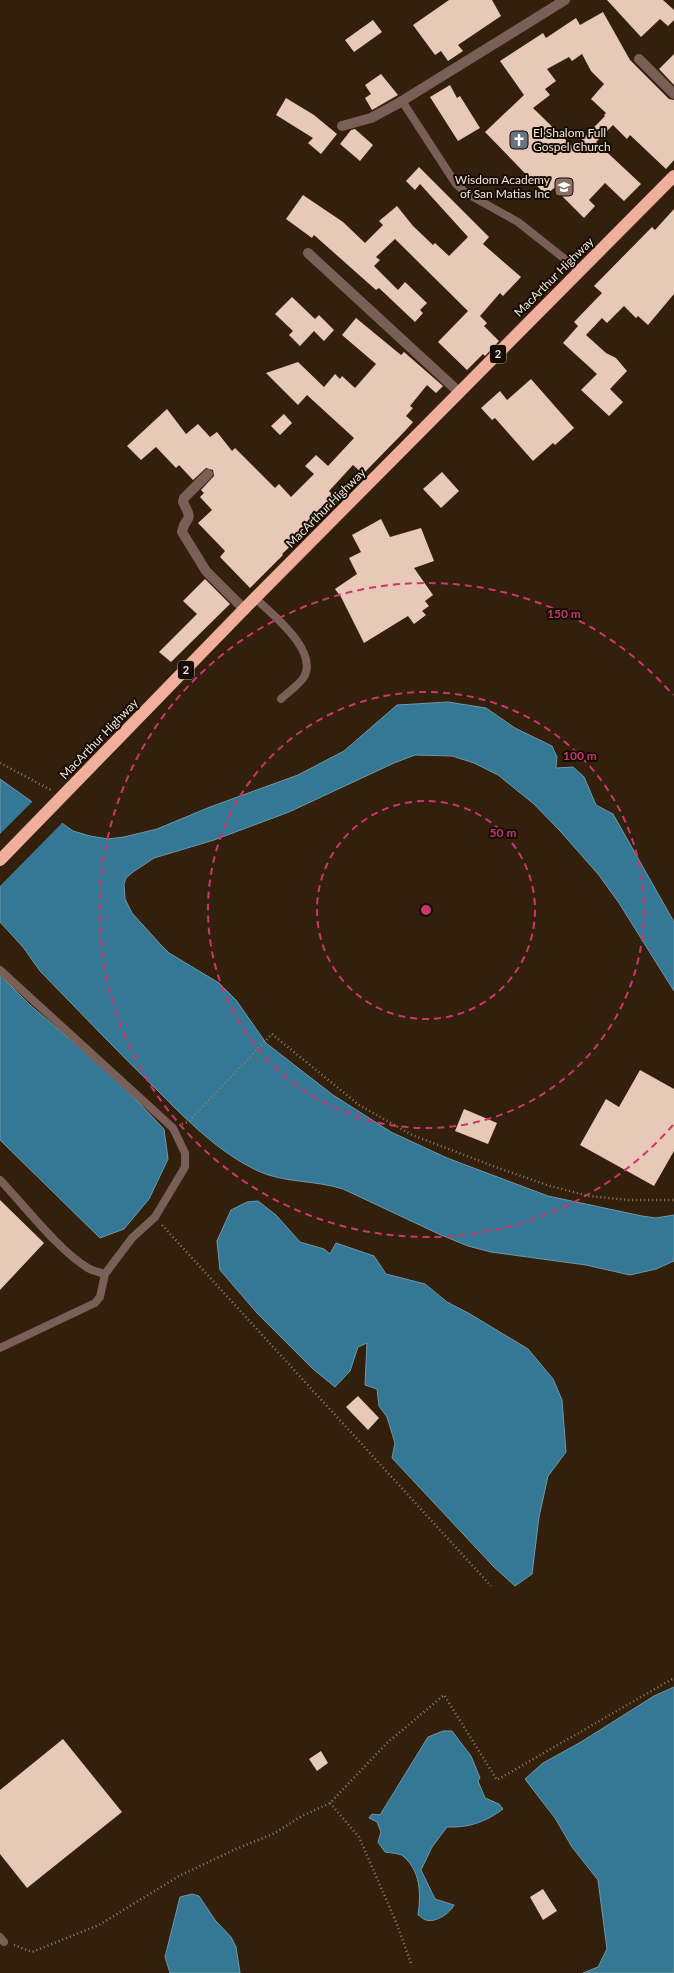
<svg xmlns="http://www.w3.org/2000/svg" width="674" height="1973" font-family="Lato,sans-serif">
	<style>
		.water { fill: #357895; stroke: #6e99a9 }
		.pier { fill: #33200c }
		.building { fill: #e8c8b6; fill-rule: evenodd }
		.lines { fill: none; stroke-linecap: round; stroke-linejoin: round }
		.path { stroke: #8d7d6c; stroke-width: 2.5; stroke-dasharray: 1 3; stroke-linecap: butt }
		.lane { stroke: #795f58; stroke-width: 8 }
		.street { stroke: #795f58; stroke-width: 10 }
		.highway { stroke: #f0ae9d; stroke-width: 12 }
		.ring { fill: none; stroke: #c9376e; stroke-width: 2; stroke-dasharray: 7 5 }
		.labels { text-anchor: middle; stroke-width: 4; stroke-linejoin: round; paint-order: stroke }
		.shield { fill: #150c05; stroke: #b0a499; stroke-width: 1 }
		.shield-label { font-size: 11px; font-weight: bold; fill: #f2e5d9 }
		.poi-label { font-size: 12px; fill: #f2e5d9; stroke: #150c05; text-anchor: start }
		.street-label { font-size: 12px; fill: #f2e5d9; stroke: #150c05 }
		.centre { fill: #c9376e; stroke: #150c05; stroke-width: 2 }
		.ring-label { font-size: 12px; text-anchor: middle; font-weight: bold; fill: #c9376e; stroke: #150c05; stroke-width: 4; stroke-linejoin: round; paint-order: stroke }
	</style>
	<rect width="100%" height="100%" fill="#33200c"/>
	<!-- water -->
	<path class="water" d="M448 702 486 708 515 728 552 746 557 757 556 768 573 767 584 777 596 805 613 814 674 922V991L619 903 598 874 561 832 534 804 498 775 474 763 452 756 415 755 394 763 289 812 214 840 154 858 133 872 126 878 124 884 125 899 132 913 161 945 169 953 219 983 236 1000 266 1043 333 1095 391 1132 447 1158 548 1196 642 1216 656 1218 674 1215V1261L656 1269 630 1275 586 1265 491 1252 468 1246 441 1235 343 1189C315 1180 284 1183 258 1171 218 1152 187 1120 157 1090 117 1051 79 1011 40 971L23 947 0 922V779L73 831 90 836 108 839 124 837 157 829 210 807 298 775 344 751 397 705Z
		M0 975 30 1005 115 1078 164 1129 168 1159 149 1199 124 1229 100 1238 0 1140Z
		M258 1201 276 1215 300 1242 324 1249 330 1254 336 1243 374 1256 386 1274 425 1284 447 1302 470 1314 528 1349 553 1379 562 1400 566 1452 548 1476 539 1517 532 1574 515 1586 494 1567 392 1458 395 1443 387 1417 379 1406 377 1389 365 1385 367 1343 358 1347 350 1371 335 1387 313 1369 257 1313 220 1270 217 1241 231 1210 247 1202Z
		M674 1687V1973H583L598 1967 607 1949 598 1880 572 1847 555 1818 525 1779 543 1763 581 1742 654 1696Z
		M443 1731H452L471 1756 480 1778 478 1781 485 1798 499 1804 503 1809C486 1822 468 1828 447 1827L432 1847 421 1870 435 1899 454 1905C450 1913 436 1923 426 1920 423 1919 420 1916 418 1915 421 1894 421 1871 403 1856 399 1853 390 1853 385 1852L378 1842 381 1832 377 1822 369 1818 372 1814 380 1815 428 1737Z
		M192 1894 199 1896 215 1920 231 1937 236 1947 240 1973H170L165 1957 180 1897Z"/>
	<!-- pier -->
	<path class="pier" d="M34 800 64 821 0 886V834Z"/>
	<!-- building -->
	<path class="building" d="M449 0H492L501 16 458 45 463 51 448 61 441 51 435 55 413 25Z
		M607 0H663L674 10V20L668 26 660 19 641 37Z
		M603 12 630 60 669 99 674 100V160L666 169 630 135 627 139 613 125 596 142 641 184 624 201 605 183 589 200 595 206 584 218 554 188 546 195 485 132 524 95 500 61 543 33 546 38 576 18 580 25ZM582 54 591 71 604 84 591 99 606 113 604 115 605 116 574 148 533 108 550 95 545 89 556 81 547 69 569 57 572 61Z
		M373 20 382 32 354 52 345 40Z
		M674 54V85L659 69Z
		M381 74 398 95 372 110 365 98 371 94 365 85Z
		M450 85 457 98 460 96 480 128 458 141 430 97Z
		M286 98 314 115 337 134 321 154 308 143 313 138 276 115Z
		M355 129 373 145 360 161 340 144 351 130Z
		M419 167 489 237 483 244 521 277 503 296 500 293 480 316 487 323 484 326 499 341 485 356 483 354 467 370 438 342 468 311 395 239 376 257 380 260 374 266 398 290 405 282 427 303 420 310 423 313 415 322 379 288 376 290 314 235 312 238 286 219 303 195 343 222 365 243 383 225 379 221 397 206 413 226 433 245 435 243 449 256 468 237 420 184 415 190 406 181Z
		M674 209V294L648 325 638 316 636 318 624 306 607 323 602 318 586 335 606 353 616 358 627 371 610 389 623 402 609 416 581 390 597 374 563 343 578 326 574 322 602 293 594 286 652 227 655 230Z
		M292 297 315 319 319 315 334 330 324 341 314 331 300 346 289 335 293 331 275 314Z
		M356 318 401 355 404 352 443 386 436 393 427 385 410 406 413 408 406 416 413 422 405 431 363 474 353 465 329 491 338 501 282 554 283 555 250 588 220 557 225 551 198 523 212 510 200 497 204 493 201 490 214 476 213 470 206 468 193 480 179 465 176 468 156 447 141 460 127 446 167 409 186 434 198 424 210 437 217 432 232 451 235 448 275 488 279 484 291 497 314 474 305 466 316 455 328 466 354 438 307 395 298 405 266 373 298 362 324 387 335 374 340 379 342 376 355 388 376 364 342 335Z
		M531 379 574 428 555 445 553 443 533 461 495 418 492 420 481 408 500 391 507 400Z
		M284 414 292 423 280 435 271 426Z
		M442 472 459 491 441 508 423 489Z
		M381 519 390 537 421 528 434 561 414 568 433 595 425 601 429 606 422 611 426 615 414 624 408 616 364 643 341 597 335 589 357 574 349 558 361 552 352 535Z
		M205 579 230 604 171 662 159 652 197 614 183 601Z
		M640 1070 674 1089V1151L654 1186 580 1145 606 1099 619 1107Z
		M464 1109 497 1123 488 1144 455 1131Z
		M0 1200 44 1243 0 1290Z
		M358 1396 379 1418 368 1430 346 1407Z
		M63 1739 122 1812 27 1888 0 1854V1790Z
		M321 1751 328 1763 317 1771 309 1759Z
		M543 1889 557 1911 543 1920 530 1897Z"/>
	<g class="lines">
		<!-- path -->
		<path class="path" d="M0 763 51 790
			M182 1124 188 1122 272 1034 359 1105 412 1135 501 1169 550 1186 589 1196 629 1200H674
			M162 1225 491 1586
			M330 1803 359 1837 396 1922 412 1966
			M14 1945 32 1952 99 1925 179 1876 236 1849 273 1834 302 1816 330 1803 387 1743 444 1695 497 1780 674 1678"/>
		<!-- lane -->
		<path class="lane" d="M402 101 456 184 466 193 518 222 580 271
			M255 598C272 614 319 651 304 677 299 685 288 692 281 699
			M0 970 173 1128 185 1153V1167L155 1217 132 1238 105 1274C99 1272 93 1271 88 1268 59 1251 24 1205 0 1180
			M0 1348 95 1303 100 1297 105 1274
			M0 1937 4 1942"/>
		<!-- street -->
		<path class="street" d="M639 59 674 94
			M342 126 371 118 397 104 565 0
			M308 253 460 393
			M208 474 184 498 183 502C195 525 185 514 182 532L206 571 245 610"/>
		<!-- highway -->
		<path class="highway" d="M0 860 255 598 674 176"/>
	</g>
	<!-- distance rings -->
	<g class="ring">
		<circle cx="426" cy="910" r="109"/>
		<circle cx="426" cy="910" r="218"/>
		<path d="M673 1125A327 327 0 1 1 673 695"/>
	</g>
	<!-- icons -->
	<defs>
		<g id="church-square" transform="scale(1)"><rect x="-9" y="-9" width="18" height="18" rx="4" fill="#6b7280" stroke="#150c05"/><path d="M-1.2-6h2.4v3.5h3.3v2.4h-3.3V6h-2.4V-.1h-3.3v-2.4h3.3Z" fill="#fff"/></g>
		<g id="school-square" transform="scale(1)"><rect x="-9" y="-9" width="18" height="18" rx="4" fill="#8d6e63" stroke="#150c05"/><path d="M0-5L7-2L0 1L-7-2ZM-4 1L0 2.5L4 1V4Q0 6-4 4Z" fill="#fff"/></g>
	</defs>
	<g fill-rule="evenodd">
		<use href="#church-square" x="519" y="140"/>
		<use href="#school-square" x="564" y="187"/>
	</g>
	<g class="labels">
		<!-- shield labels -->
		<g class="shield">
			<rect x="490" y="345" width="16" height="18" rx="3"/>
			<rect x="178" y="661" width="16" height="18" rx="3"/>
		</g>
		<g class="shield-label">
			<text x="498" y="358">2</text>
			<text x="186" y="674">2</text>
		</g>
		<!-- poi labels -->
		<g class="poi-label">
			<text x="533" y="137">El Shalom Full<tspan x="533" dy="14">Gospel Church</tspan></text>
			<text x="550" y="184" text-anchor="end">Wisdom Academy<tspan x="550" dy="14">of San Matias Inc</tspan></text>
		</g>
		<!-- street labels -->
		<g class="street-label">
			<text transform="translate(554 277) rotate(-45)" y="4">MacArthur Highway</text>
			<text transform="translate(326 508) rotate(-45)" y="4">MacArthur Highway</text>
			<text transform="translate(99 739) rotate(-46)" y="4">MacArthur Highway</text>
		</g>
	</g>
	<circle cx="426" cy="910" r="6" class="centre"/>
	<g class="ring-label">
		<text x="564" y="618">150 m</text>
		<text x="580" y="760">100 m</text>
		<text x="503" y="837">50 m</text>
	</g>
</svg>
